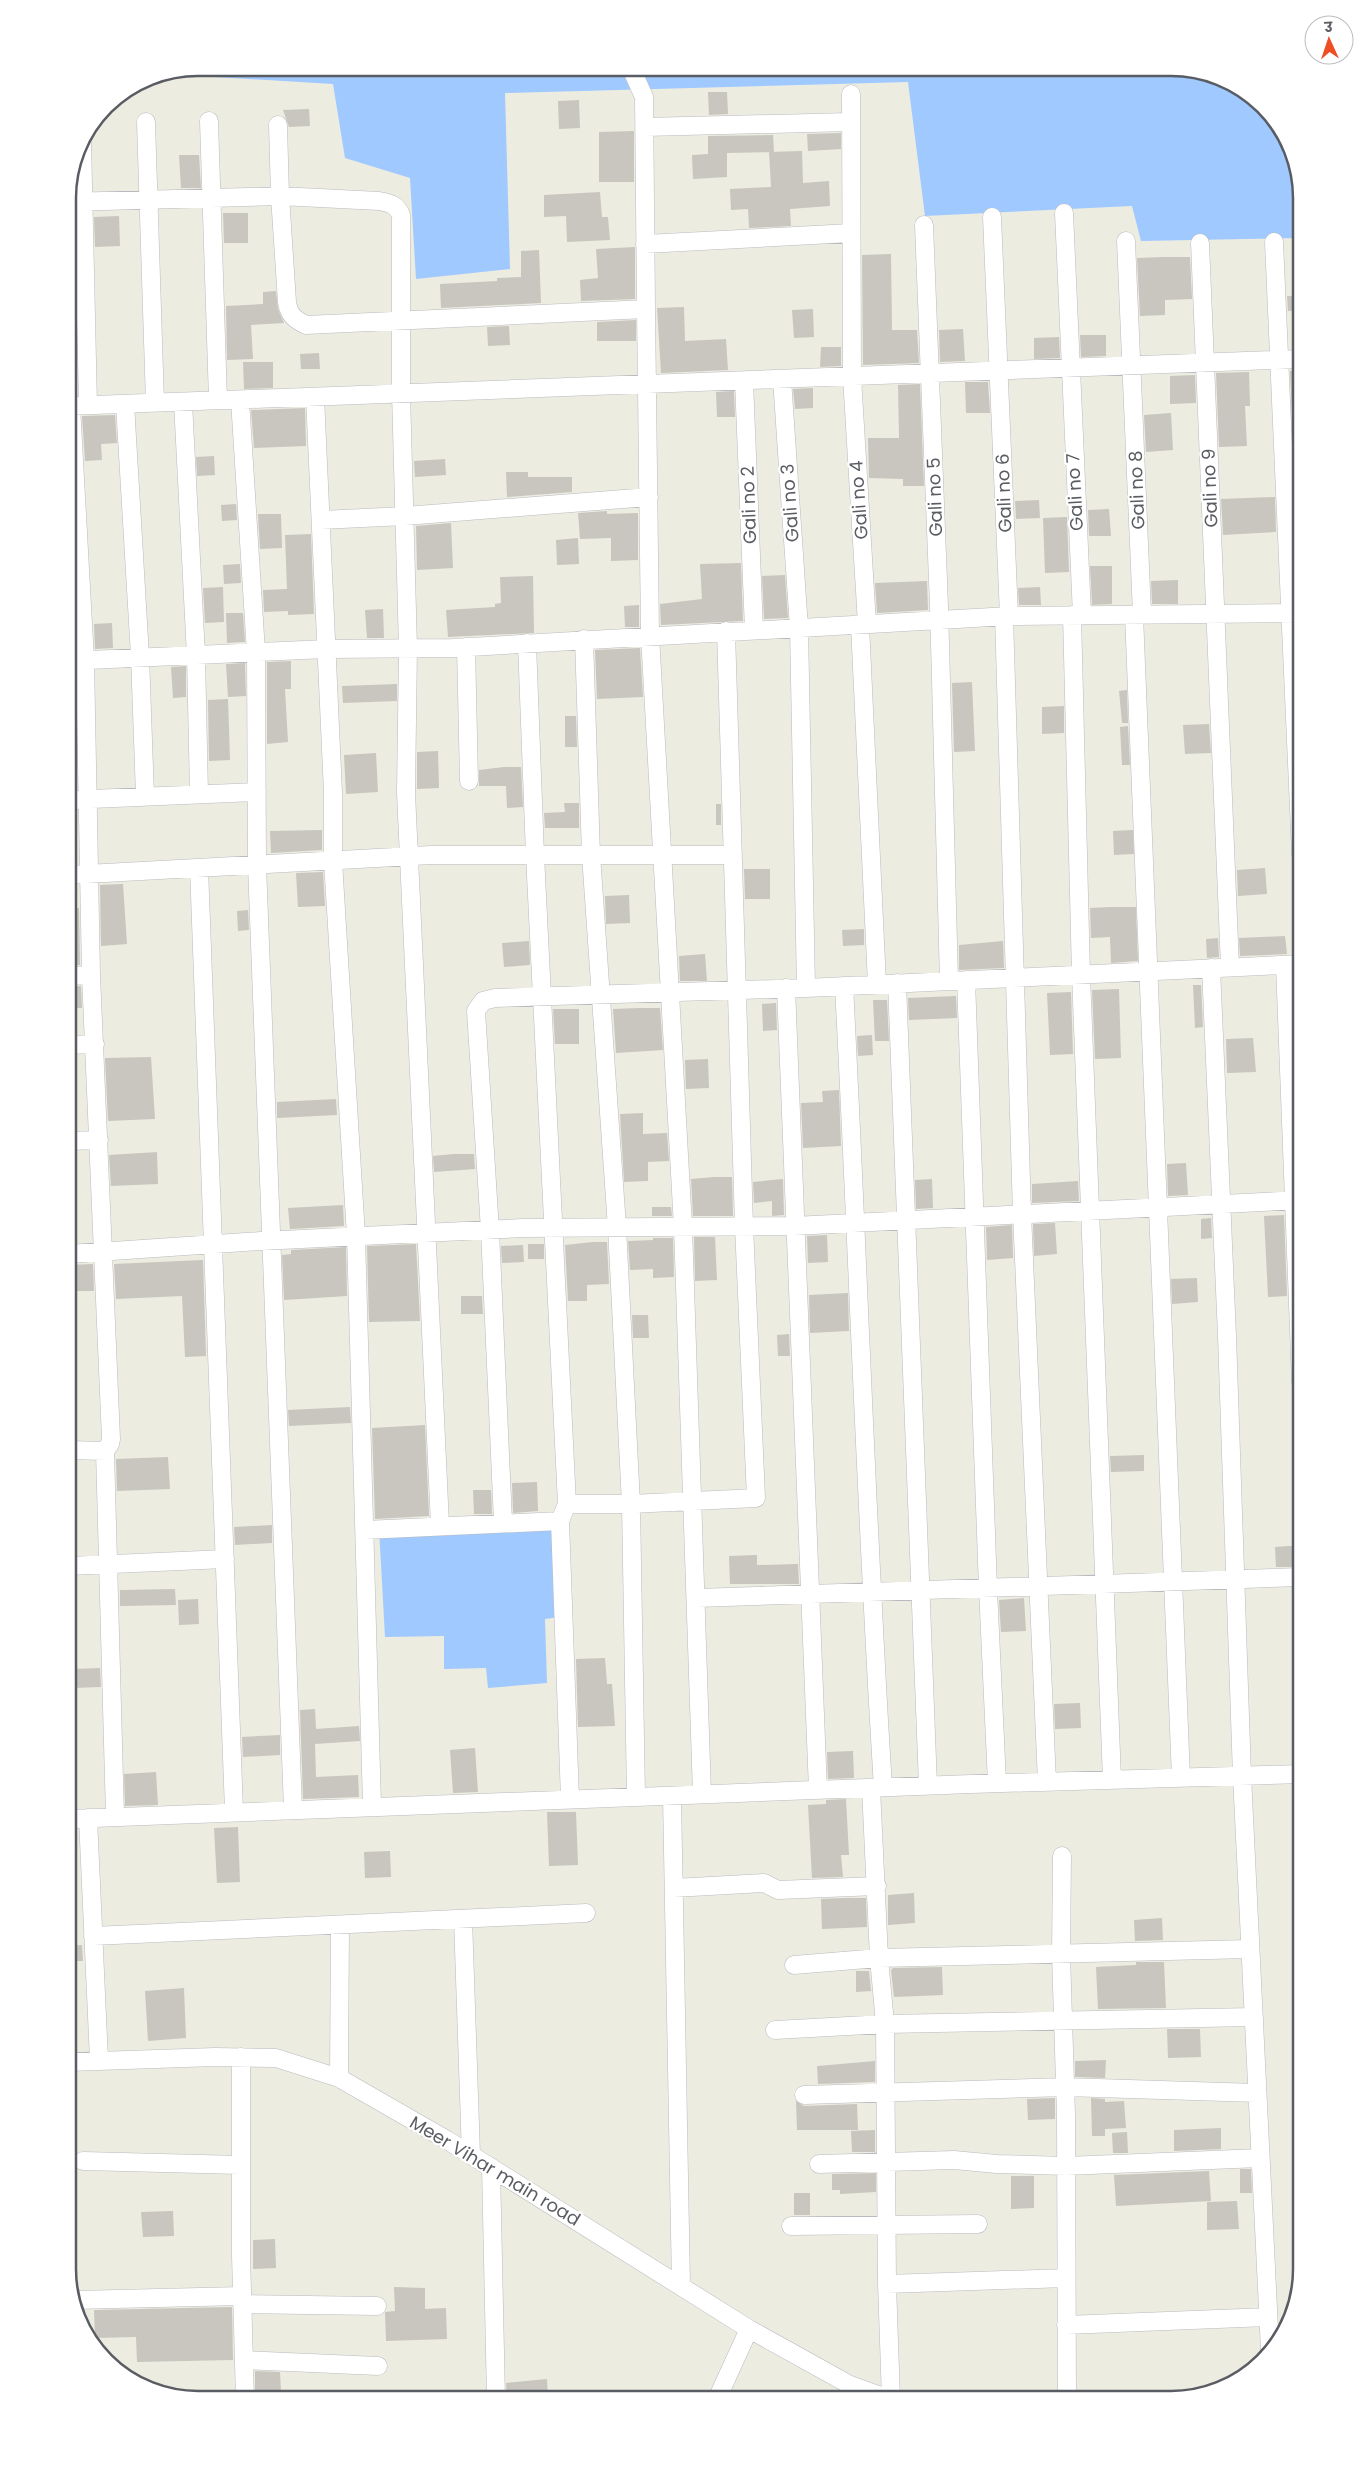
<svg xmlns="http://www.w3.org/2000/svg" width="1369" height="2467" font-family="Poppins,'Noto Sans Devanagari',sans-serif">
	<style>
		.water { fill: #9fc9ff }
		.building { fill: #c8c6be }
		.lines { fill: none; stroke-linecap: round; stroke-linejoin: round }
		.street-casing { stroke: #b9bac0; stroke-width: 19 }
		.street { stroke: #fff; stroke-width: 18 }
		.labels { text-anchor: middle; stroke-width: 4.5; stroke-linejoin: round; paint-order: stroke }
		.street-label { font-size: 18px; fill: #595c62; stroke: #fff }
		.rim { fill: none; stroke: #595c62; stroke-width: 2.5 }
	</style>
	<rect width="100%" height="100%" fill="#edece1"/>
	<!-- water -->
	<path class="water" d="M198 68H1180L1250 94 1291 148 1301 198V238L1141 241 1132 206 925 216 908 82 505 93 510 269 416 279 410 178 345 158 333 84 164 74Z
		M556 1521 560 1617 545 1619 547 1683 488 1688 486 1668 444 1669V1636L385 1637 379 1528Z"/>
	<!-- building -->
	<path class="building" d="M708 92H727L728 114 709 115Z
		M579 100 580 128 559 129 558 101Z
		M309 109 310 126 289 127 283 110Z
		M634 131V182H599V132Z
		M841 133V149L808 151 807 134Z
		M773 135 774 152 727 153V177L693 179 692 155 708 154V136Z
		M802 151 803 183 829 181 830 206 790 209 791 226 749 228 748 209 731 210 730 189 771 187 769 152Z
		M179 155H199L201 188H181Z
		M600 192 602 217H608L610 240 567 242 566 216 544 217V195Z
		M223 213H248V243H224Z
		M119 216 120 246 95 247 94 217Z
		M635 247V299L581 301 580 280 598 278 596 249Z
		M539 250 541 303 441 308 440 284 497 281V278L521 277V251Z
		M891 254 892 330H917L919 363 863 365 862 255Z
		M1163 257H1190L1192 299 1165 300V315L1140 316 1137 258Z
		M276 291 278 309 284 323 251 325 253 359 227 360 226 306 263 304V292Z
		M1287 296H1302V311H1288Z
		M684 307 685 341 726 339 728 370 661 373 657 308Z
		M813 309 814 337 794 338 792 310Z
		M636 320V341H597V322Z
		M509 326 510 345 488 346 487 327Z
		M963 329 965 361 940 362 939 330Z
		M76 330V345L68 346V331Z
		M1080 335H1106V356L1081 357Z
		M1059 337 1060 358 1034 359V338Z
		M821 347H841V366L820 367Z
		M319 353 320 369H301L300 354Z
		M243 362H273V388L244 389Z
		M1290 371H1302V434L1293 435Z
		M1249 372 1250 406H1245L1247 446 1219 447 1216 373Z
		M1195 375 1196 403 1170 404V376Z
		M965 382H988L990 413H966Z
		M920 384 924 486H903V479L869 478 868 438H899L898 385Z
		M813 388V408L795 409 793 389Z
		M734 391 735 417H717L716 392Z
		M305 408 306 446 254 448 251 410Z
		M1171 413 1173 450 1146 452 1144 415Z
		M115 415 117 443 101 444 102 460 85 461 82 416Z
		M214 456 215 475 197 476 196 457Z
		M445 459 446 475 415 477 414 461Z
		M506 472H528V477H572V492L507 497Z
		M1302 496V511H1297L1296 497Z
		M1275 497 1276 532 1223 535 1221 499Z
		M1039 500 1040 518 1016 519 1015 501Z
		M236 504 237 520 222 521 221 505Z
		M1109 509 1111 536H1089L1088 510Z
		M607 511V514L638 513V560L611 561V538L580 539 578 513Z
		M258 514H281L282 548 260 549Z
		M1067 517 1069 572 1045 573 1043 518Z
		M451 523 453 568 417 570 416 526Z
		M311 534 314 614 288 615V611L264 612 263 590 287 589 285 535Z
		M578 538 579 564 557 565 556 540Z
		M741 563 743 621 661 625 660 604 702 599 700 564Z
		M240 564 241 583 224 584 223 565Z
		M1090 566H1112V604L1092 605Z
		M785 575 788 618 764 619 762 576Z
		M533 576 534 633 448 637 446 610 495 607V604L501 603 500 577Z
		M1178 580V604H1152L1151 581Z
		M927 581 928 610 877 613 875 583Z
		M223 587 224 622 205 623 203 588Z
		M1040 587 1041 605H1019L1018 588Z
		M639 605V627H625L624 606Z
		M383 609 384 638H367L365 610Z
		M226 613H243L245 642 227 643Z
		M112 623 113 648 95 649 94 624Z
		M640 648 643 697 597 699 595 650Z
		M291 661V689H285L288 742 267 744V662Z
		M245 663 246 696 228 697 226 664Z
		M186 666V697L173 698 171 667Z
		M972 682 975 751 954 752 952 683Z
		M397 684V701L343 703 342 686Z
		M1127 690 1128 723H1122L1119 691Z
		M228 699 230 760 209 761 208 700Z
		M1064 706V733L1042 734V707Z
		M565 716H576L577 747H565Z
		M1209 724 1211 753 1185 754 1183 725Z
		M1128 726 1130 765H1122L1120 727Z
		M438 751 439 788 417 789V752Z
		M376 753 378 792 346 794 344 755Z
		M504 767H521L523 807 507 808 506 786H479V770Z
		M564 803H579V828H545L544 813 565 812Z
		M716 804H721V825H716Z
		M322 830V850L271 853 270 831Z
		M1133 830 1134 854 1114 855 1113 831Z
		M1265 868 1267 894 1238 896 1237 870Z
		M744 869H770V899H745Z
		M323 872 325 906 298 907 296 873Z
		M123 884 127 944 101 946 100 885Z
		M629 895 630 923 606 924 605 896Z
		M1111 907H1136L1138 961 1111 963 1110 937 1091 938 1090 908Z
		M68 908H79L80 965H68Z
		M248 910 249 930 238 931 237 911Z
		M864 929V945L843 946 842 930Z
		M1285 936 1287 954 1240 956 1239 938Z
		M1218 938 1219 957 1207 958 1206 939Z
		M529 941 530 965 504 967 502 943Z
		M1003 941 1004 968 959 970V945Z
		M705 954 707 981H680L679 956Z
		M1193 985H1201L1203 1027 1195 1028Z
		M68 987 81 986 82 1008H68Z
		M1119 989 1121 1058 1095 1059 1092 990Z
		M1071 992 1073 1054 1050 1055 1047 993Z
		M956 996 957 1018 909 1020 908 998Z
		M873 1000H887L889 1041H875Z
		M776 1003 777 1030 763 1031 762 1004Z
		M639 1008H660L663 1050 616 1053 613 1009Z
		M553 1009H579V1044H555Z
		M872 1035 873 1055 858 1056 857 1036Z
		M1253 1038 1256 1072 1227 1073 1226 1039Z
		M151 1057 155 1119 108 1121 105 1058Z
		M708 1059 709 1088 686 1089 685 1060Z
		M839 1090 841 1146 803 1148 801 1103 823 1102 822 1091Z
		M336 1099 337 1115 277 1118V1102Z
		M643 1113V1134L667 1133 669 1161 648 1162V1181L624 1182 620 1114Z
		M157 1152 158 1184 111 1186 109 1155Z
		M454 1154H474L475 1169 434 1172 433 1156Z
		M1186 1163 1188 1195 1168 1196 1167 1164Z
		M714 1177H732L733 1216H693L691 1179Z
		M783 1179 784 1215 772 1216V1201L754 1203 753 1182Z
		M932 1179 933 1208 916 1209 915 1180Z
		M1078 1181 1079 1201 1032 1203V1184Z
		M343 1205 344 1226 290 1229 288 1208Z
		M652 1207H671L672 1216H652Z
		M1284 1215 1287 1296 1268 1297 1264 1216Z
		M1211 1218 1212 1238 1201 1239V1219Z
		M1055 1223 1057 1254 1034 1256 1033 1224Z
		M1012 1225 1013 1258 987 1260 986 1227Z
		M827 1235 828 1262 808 1263 807 1236Z
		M694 1237H715L717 1280 695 1281Z
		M653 1238H673L674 1277 653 1278V1269L630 1270 628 1241 653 1240Z
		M593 1242H607L609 1284 587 1285V1301H568L565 1245Z
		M416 1244 420 1321 369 1322 367 1246Z
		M528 1244H544V1259H528Z
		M523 1245 524 1262 502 1263 501 1246Z
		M346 1247 347 1296 284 1300 282 1255 291 1254V1250Z
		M203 1260 206 1356 185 1357 182 1296 116 1299 114 1264Z
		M93 1264 94 1291H68V1265Z
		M1197 1278 1198 1302 1172 1304 1171 1279Z
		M848 1293 849 1331 810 1333 809 1295Z
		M461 1296H482L483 1314H461Z
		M632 1315H648L649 1338H633Z
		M789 1334 790 1356H778L777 1335Z
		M350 1407 351 1423 289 1426 288 1410Z
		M425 1425 429 1516 375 1519 372 1428Z
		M1144 1455V1471L1111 1472 1110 1456Z
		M168 1457 170 1489 117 1491 116 1459Z
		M537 1482 538 1511 513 1513 512 1483Z
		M473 1490H491L492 1514H474Z
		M272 1525V1543L235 1545 234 1527Z
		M1289 1546H1302V1567H1276L1275 1547Z
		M757 1555V1565L798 1564 799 1584H730L729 1556Z
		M175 1589 176 1605 120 1606V1590Z
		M1024 1598 1026 1631 1001 1632 999 1600Z
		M198 1599 199 1624 179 1625 178 1600Z
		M605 1658 607 1684H612L615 1726 578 1727 576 1659Z
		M100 1668 101 1687 73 1688V1669Z
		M1080 1703 1081 1728 1055 1729 1054 1704Z
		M315 1709 316 1729 359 1726 360 1741 315 1744 316 1777 358 1775 359 1797 303 1799 300 1710Z
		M280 1735V1755L243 1757 242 1737Z
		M475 1748 478 1792 453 1793 450 1750Z
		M853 1751 854 1778 828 1779 827 1752Z
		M156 1772 158 1805 125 1806 124 1774Z
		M846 1799 849 1855H841L843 1877 812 1878 808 1805 826 1804V1800Z
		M547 1812H576L578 1865 549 1866Z
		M238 1827 240 1882 217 1883 214 1828Z
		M390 1851 391 1877 365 1878 364 1852Z
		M914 1893 915 1923 888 1925V1895Z
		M844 1898H866L867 1927 822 1929 821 1899Z
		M1162 1918 1163 1940 1135 1941 1134 1920Z
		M82 1945 83 1961H68V1946Z
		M1136 1962H1164L1166 2008 1098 2009 1096 1967 1136 1965Z
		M942 1967 943 1995 894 1997 891 1970 893 1968Z
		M856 1971H869L871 1991 856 1992Z
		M184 1988 186 2038 148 2041 145 1991Z
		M1167 2029H1200L1201 2057 1168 2058Z
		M1106 2060 1105 2078 1075 2077V2061Z
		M875 2061V2082L818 2084 817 2066Z
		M1055 2098V2119L1028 2120 1027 2099Z
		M1091 2098 1105 2099V2102L1124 2101 1126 2128 1105 2129V2136H1092Z
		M796 2101 804 2106 857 2104 858 2130H797Z
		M1221 2128V2149L1174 2151V2130Z
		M875 2130V2152H852L851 2131Z
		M1127 2132 1128 2153H1113L1112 2133Z
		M1240 2169H1251L1252 2193H1240Z
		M1209 2171 1211 2201 1116 2206 1114 2175Z
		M876 2173V2192L840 2194V2190H832V2174Z
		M1011 2176H1034V2208L1011 2209Z
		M794 2193H810V2215H794Z
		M1237 2201 1239 2229 1207 2230V2202Z
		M173 2211 174 2236 143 2237 141 2212Z
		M275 2239 276 2268 253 2269V2240Z
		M394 2287 425 2288V2309L446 2308 447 2339 386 2341 385 2312 395 2311Z
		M232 2307 233 2360 137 2362 136 2337 95 2338 94 2310Z
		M255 2371 280 2372 281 2392H255Z
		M547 2379 548 2399H507L506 2383Z"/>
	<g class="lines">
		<!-- street casing -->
		<g class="street-casing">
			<path id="street" d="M631 68 644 97 646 309
				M851 94 852 377 867 624
				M209 121 218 400
				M146 122 155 403
				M278 125 280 196 287 302C289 315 294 319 306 325L646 309 650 635 683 1227 702 1794
				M645 127 850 122
				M82 141 88 405
				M68 202 280 196 379 201C390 203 397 205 401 215V393L408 648 406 793 440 1525
				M1064 213 1082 615
				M992 217 1009 616
				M924 225 939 606 949 981
				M1126 241 1142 614
				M1274 242 1301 854
				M1200 243 1230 967
				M645 244 851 233
				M782 379 799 628 806 988
				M744 381 754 630
				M315 397 333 793V861L356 1236 372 1806
				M240 400 256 652 257 865 293 1809
				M183 402 196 656 199 794
				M125 404 140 656 145 796
				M68 406 1301 359
				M321 520 405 516 649 497
				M1072 615 1081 975 1112 1780
				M1134 615C1152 1002 1163 1390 1181 1778
				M1004 616 1022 1214 1047 1782
				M860 625 877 984
				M584 639 591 855 617 1227 631 1504 636 1797
				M527 643 535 855 567 1504
				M466 647 469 781
				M68 661 326 649 452 648 1009 616 1301 613
				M68 800 257 792
				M199 868 234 1811
				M68 875 431 855H733
				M1285 965 1301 1382
				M1211 968 1227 1336 1242 1776 1270 2350
				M68 976 91 975 85 660 71 406
				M966 980 988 1589 997 1783
				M897 983 928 1786
				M844 986C858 1253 866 1520 883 1787
				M786 988 818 1790
				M68 1045 95 1044
				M68 1141 99 1140
				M68 1254 261 1241 523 1228 794 1226 1301 1200
				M68 1450 105 1451 110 1444 111 1439 91 975
				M105 1451 115 1816
				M560 1521 570 1799
				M503 1522 490 1230 476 1011 483 1001 495 998 806 988 1301 964
				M365 1530 560 1521 567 1504H631L756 1498 744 1226 726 631
				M68 1566 225 1559
				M697 1598 1301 1577
				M871 1788 879 1958 885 2024 887 2284 891 2399
				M672 1796 681 2286
				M88 1818 99 2060
				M68 1819 971 1784 1301 1774
				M1062 1856 1061 1954 1066 2115 1067 2399
				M674 1888 764 1883 778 1890 877 1886
				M463 1919 471 2155
				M93 1936 586 1913
				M794 1965 879 1958 1250 1949
				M775 2030 885 2024 1254 2017
				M241 2057V2255L245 2399
				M68 2062 215 2057 276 2058 339 2078 447 2140 749 2329 850 2385 889 2399
				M339 2078 340 1925
				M804 2095 1065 2087 1257 2093
				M83 2161 241 2165
				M819 2164 954 2160 997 2164 1066 2166 1260 2158
				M491 2167 496 2399
				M791 2226 978 2224
				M887 2284 1066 2278
				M74 2300 242 2296
				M242 2304 377 2306
				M1066 2325 1268 2317
				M244 2360 378 2366
				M717 2399 749 2329"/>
		</g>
		<!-- street -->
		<use href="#street" class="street"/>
	</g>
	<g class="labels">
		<!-- street labels -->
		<g class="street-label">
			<text transform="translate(1210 488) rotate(-92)" y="6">Gali no 9</text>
			<text transform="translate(1137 490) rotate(-92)" y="6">Gali no 8</text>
			<text transform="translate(1075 492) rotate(-93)" y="6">Gali no 7</text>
			<text transform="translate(1004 493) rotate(-92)" y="6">Gali no 6</text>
			<text transform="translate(935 497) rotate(-92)" y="6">Gali no 5</text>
			<text transform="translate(859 500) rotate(-94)" y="6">Gali no 4</text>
			<text transform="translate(790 503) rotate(-94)" y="6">Gali no 3</text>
			<text transform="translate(749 505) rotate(-92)" y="6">Gali no 2</text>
			<text transform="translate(495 2171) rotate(31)" y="6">Meer Vihar main road</text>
		</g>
	</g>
	<!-- crop -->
	<path d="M0 0H1369V2467H0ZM198 76H1171A122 122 0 0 1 1293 198V2269A122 122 0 0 1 1171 2391H198A122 122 0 0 1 76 2269V198A122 122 0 0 1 198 76Z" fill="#fff" fill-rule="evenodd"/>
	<path class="rim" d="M198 76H1171A122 122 0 0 1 1293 198V2269A122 122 0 0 1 1171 2391H198A122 122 0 0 1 76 2269V198A122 122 0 0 1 198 76Z"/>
	<!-- north arrow -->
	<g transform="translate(1329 40) rotate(357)"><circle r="24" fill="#ffffff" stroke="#bdbec0"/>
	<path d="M0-4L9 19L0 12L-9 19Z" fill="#ef4e25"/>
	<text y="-8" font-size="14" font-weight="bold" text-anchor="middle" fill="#595c62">उ</text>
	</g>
</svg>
